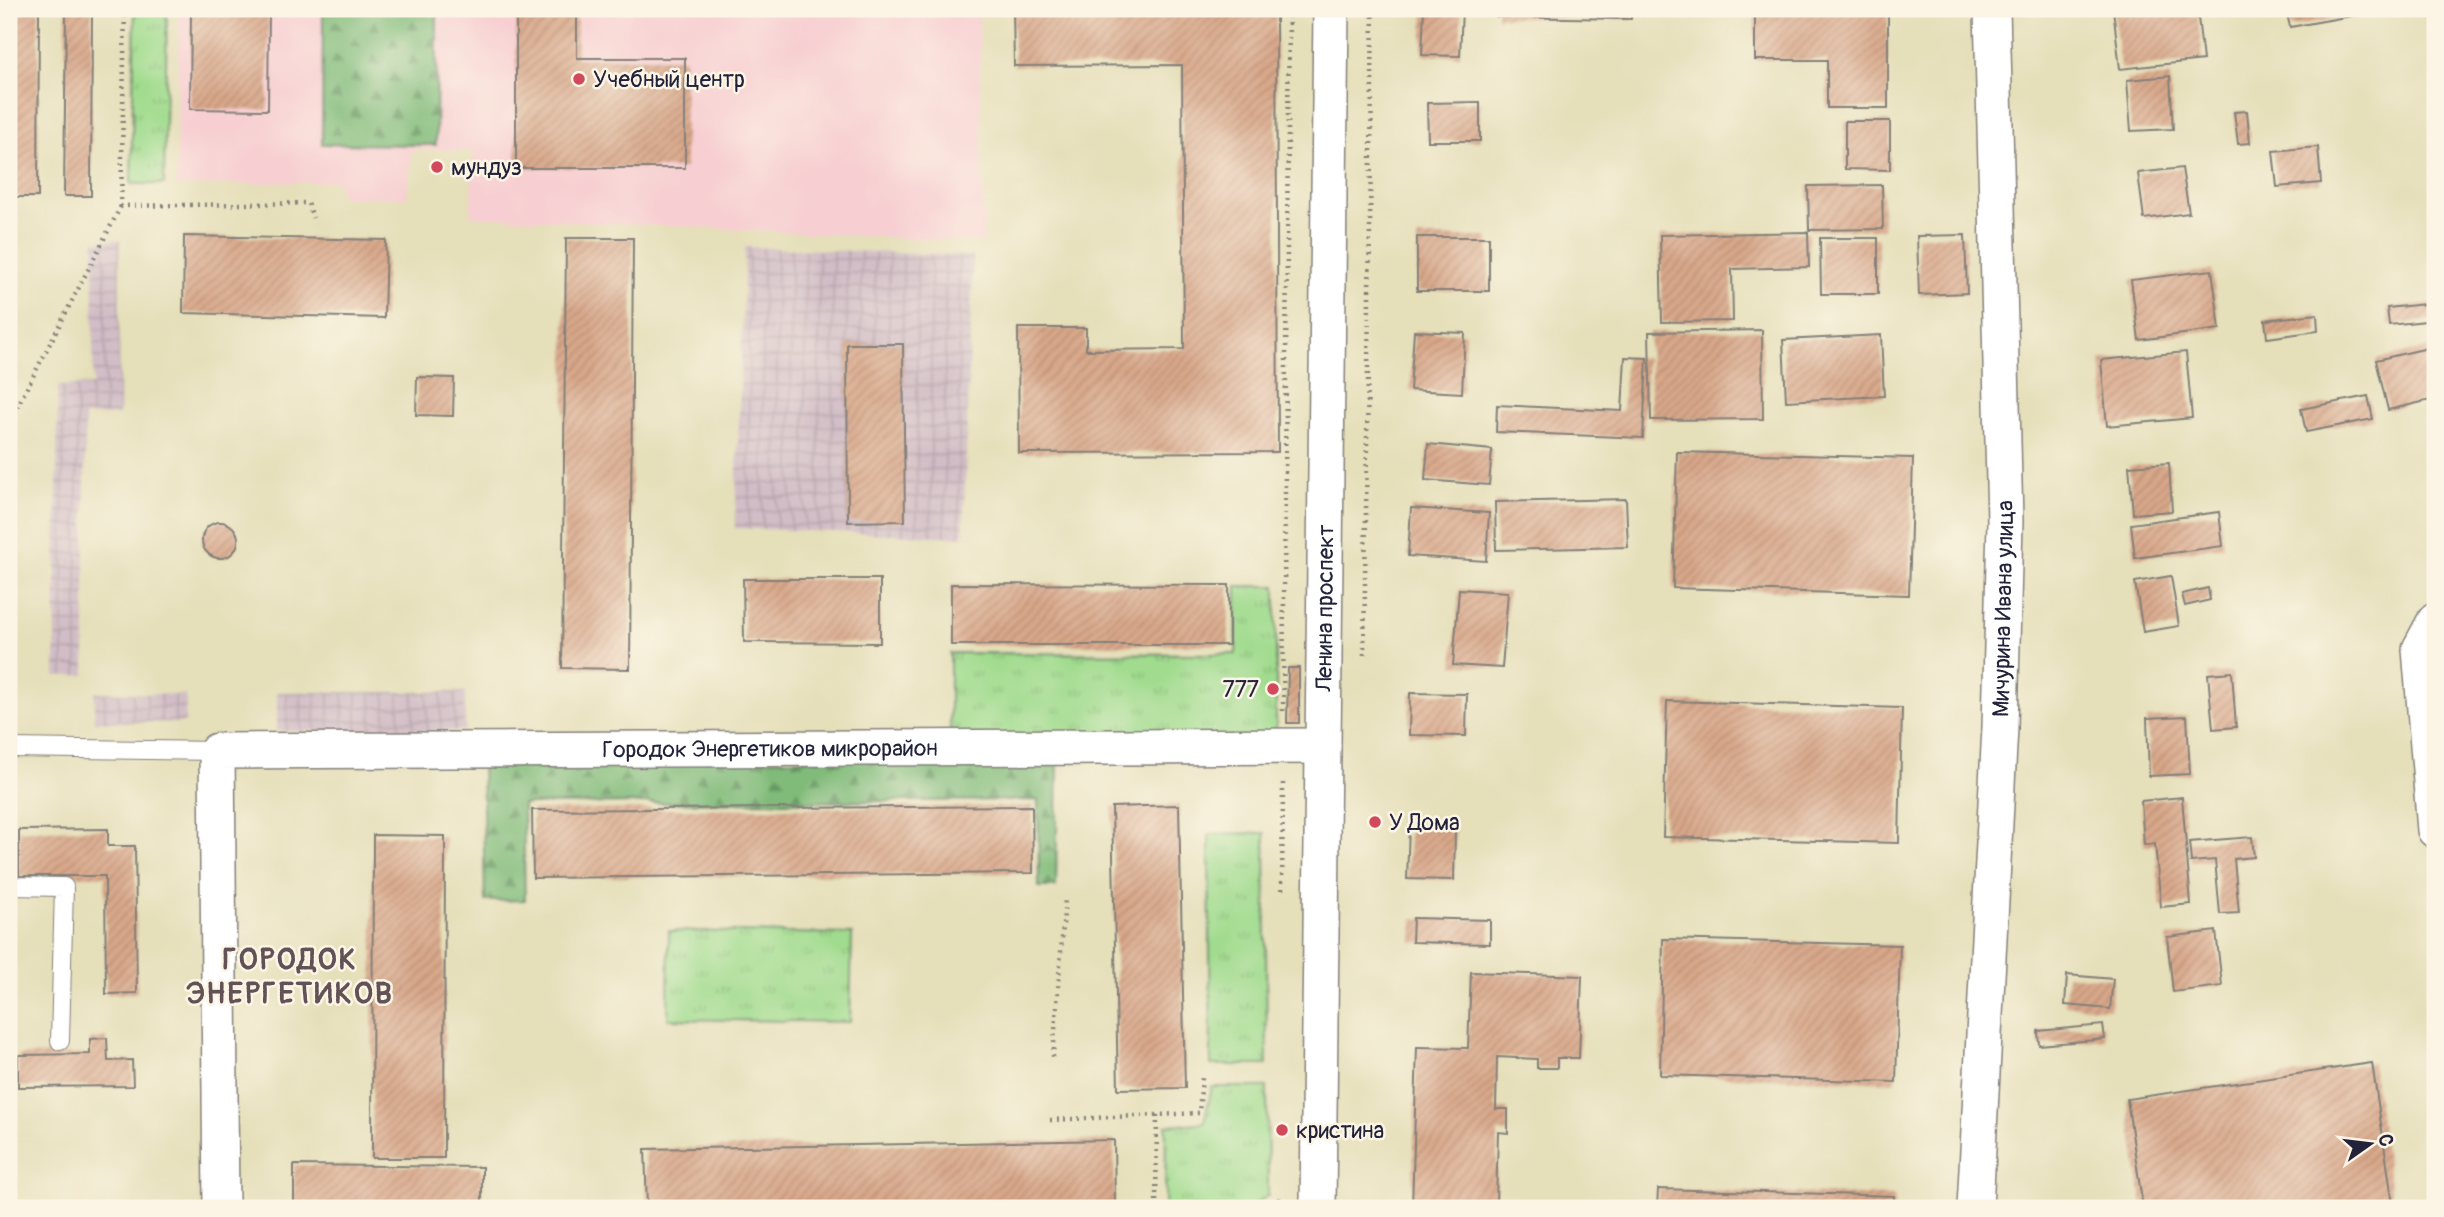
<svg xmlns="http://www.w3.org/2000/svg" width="2444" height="1217" font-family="Pangolin,sans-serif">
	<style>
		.built { fill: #f7cfd2 }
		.industrial { fill: url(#industrial-grid) }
		.grass { fill: url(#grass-tufts); stroke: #617e64; stroke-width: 2 }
		.forest { fill: url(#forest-firs); stroke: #516e5a; stroke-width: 2 }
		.building { fill: url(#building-hatch) }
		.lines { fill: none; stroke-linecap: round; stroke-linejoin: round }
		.service-casing { stroke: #84807a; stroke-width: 20 }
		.minor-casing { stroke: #84807a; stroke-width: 38 }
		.path { stroke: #84807a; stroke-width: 4.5; stroke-dasharray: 2 5; stroke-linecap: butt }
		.service { stroke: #fff; stroke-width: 18 }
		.minor { stroke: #fff; stroke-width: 35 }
		.poi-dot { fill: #d1495b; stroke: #fcf5e5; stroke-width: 2.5 }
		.labels { text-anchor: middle; stroke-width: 5; stroke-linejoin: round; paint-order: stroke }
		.poi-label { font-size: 23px; fill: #22223b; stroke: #fcf5e5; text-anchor: start }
		.street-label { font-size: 23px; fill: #22223b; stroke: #fcf5e5 }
		.district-label { font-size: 30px; font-weight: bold; letter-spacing: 2px; fill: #625156; stroke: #fcf5e5 }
	</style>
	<defs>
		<pattern id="industrial-grid" width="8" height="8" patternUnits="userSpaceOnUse" patternTransform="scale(1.75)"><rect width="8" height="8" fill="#d2bdc6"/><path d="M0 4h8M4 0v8" fill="none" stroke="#b4a2ab"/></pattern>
		<pattern id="grass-tufts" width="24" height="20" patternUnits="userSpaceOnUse" patternTransform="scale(1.75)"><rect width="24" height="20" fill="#a0db8e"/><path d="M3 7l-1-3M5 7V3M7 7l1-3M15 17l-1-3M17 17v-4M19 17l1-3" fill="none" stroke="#8abc7b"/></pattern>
		<pattern id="forest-firs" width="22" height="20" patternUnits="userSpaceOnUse" patternTransform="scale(1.75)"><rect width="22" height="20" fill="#80bb79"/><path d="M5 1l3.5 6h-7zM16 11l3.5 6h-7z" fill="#689864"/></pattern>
		<pattern id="building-hatch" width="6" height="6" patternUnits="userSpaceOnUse" patternTransform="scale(1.75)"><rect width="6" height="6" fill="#d8a789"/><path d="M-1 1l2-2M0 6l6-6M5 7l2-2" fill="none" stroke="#b98f77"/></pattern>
	</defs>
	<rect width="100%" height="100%" fill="#fcf5e5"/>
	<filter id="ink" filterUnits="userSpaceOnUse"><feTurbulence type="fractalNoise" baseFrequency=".0143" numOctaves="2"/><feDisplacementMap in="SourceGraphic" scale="14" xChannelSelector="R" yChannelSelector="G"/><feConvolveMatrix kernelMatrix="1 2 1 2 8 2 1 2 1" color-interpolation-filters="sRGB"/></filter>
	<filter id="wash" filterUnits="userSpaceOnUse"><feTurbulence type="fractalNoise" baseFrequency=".00686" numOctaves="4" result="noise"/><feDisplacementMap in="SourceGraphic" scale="28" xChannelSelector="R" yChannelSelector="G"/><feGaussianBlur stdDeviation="1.57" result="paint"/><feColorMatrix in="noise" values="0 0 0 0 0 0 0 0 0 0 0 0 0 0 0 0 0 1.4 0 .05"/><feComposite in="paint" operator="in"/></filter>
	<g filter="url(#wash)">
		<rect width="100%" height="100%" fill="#e5dfba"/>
		<!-- built -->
		<path class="built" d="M179 9H979L984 242 470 216 474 151 412 149 407 197H343L337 181 176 186Z"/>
		<!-- industrial -->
		<path class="industrial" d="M120 240 119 415 85 416V675L55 676 58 386 93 385 94 241Z
			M745 247 973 256 963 537 735 528Z
			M95 692 186 695 185 723 94 721Z
			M277 692H465V731H277Z"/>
		<!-- grass -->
		<path class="grass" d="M135 9H167L164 184H131Z
			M9 268H14L15 380H9Z
			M1237 586H1276V738L950 737V653L1236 654Z
			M1265 833 1267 1065H1211L1209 834Z
			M669 931 852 934 850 1022 668 1019Z
			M1212 1087H1267L1268 1195 1250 1208H1165L1166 1125 1204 1123Z"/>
		<!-- forest -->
		<path class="forest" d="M323 9H437L436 145 322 144Z
			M1058 758 1056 887H1039L1038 800 523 804 525 900 485 901 482 761Z"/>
		<g id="blocks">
			<!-- building -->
			<path class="building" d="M15 9H39L38 197H14Z
				M66 9H92L91 196H64Z
				M191 9H269L268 110 190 109Z
				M516 9H577V58H685V168H516Z
				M1013 9H1276L1278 452 1019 453 1018 328H1086V350L1184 349 1182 65 1014 66Z
				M1424 9H1462L1460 56 1422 55Z
				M1497 9H1631V19L1497 17Z
				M1755 9H1888V108H1827V60H1755Z
				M2113 9H2197L2203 60 2120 69Z
				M2286 9H2383L2384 10 2290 27Z
				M2170 76 2173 129 2131 131 2127 80Z
				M1480 102V141H1428L1427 103Z
				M2247 111 2250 143 2238 144 2234 112Z
				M1845 121H1890V170L1845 169Z
				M2318 147 2321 183 2277 187 2273 151Z
				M2182 168 2189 213 2144 219 2138 173Z
				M1882 185 1883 229 1809 230 1808 186Z
				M1808 232 1809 267 1732 269 1733 321 1662 322 1660 235Z
				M1965 235 1967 293 1919 295 1917 236Z
				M184 236 386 240 384 318 183 313Z
				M1417 237H1489V291H1417Z
				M566 238H633L630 669 562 668Z
				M1820 238H1878V294H1821Z
				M2212 270 2220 329 2139 340 2131 280Z
				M2435 303V320L2389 325 2387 308Z
				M2317 314 2318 331 2267 338 2265 320Z
				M1762 330 1763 419 1651 420 1649 332Z
				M1414 331 1465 333 1462 393 1410 390Z
				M1881 335 1884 396 1786 401 1783 340Z
				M847 344H903L905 521 848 522Z
				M2432 347 2435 361V399L2388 410 2376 360Z
				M2186 352 2192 418 2107 426 2101 360Z
				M1625 357 1647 358 1643 438 1496 432 1497 405 1622 411Z
				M417 377 454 378 453 416 416 415Z
				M2368 396 2373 419 2306 432 2301 409Z
				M1428 444 1492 450 1489 485 1425 480Z
				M1677 452 1913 458 1909 595 1673 588Z
				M2169 463 2172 511 2133 514 2129 466Z
				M1626 499 1628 547 1496 550 1495 502Z
				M1411 508 1489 513 1486 561 1408 556Z
				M2219 512 2223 546 2135 558 2131 524Z
				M202 540a18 18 0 1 1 36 0a18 18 0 1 1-36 0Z
				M2171 576 2179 626 2143 632 2135 582Z
				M743 579H880V643L744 642Z
				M951 584 1229 585V645H951Z
				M2208 588 2210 600 2185 606 2182 594Z
				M1459 589 1508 592 1502 668 1453 665Z
				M1288 668H1299V723H1287Z
				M2232 672 2236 727 2213 729 2208 674Z
				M1410 693 1467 694 1466 736 1409 735Z
				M1667 701 1902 708 1899 843 1663 837Z
				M2187 716 2190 774 2149 776 2147 718Z
				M2182 797 2191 904 2161 907 2155 844 2144 845 2141 801Z
				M1179 805 1185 1088 1118 1089 1112 807Z
				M1032 806 1033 873 533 878 532 810Z
				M1409 828 1455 829 1454 880 1407 879Z
				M108 829V846H135L137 993 106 994 105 876H19V830Z
				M373 835 445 836 444 1158H372Z
				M2252 837 2254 857 2234 859 2239 913 2220 914 2215 860 2191 862 2189 842Z
				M1413 918 1490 920V944L1412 942Z
				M2216 931 2222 986 2173 992 2167 937Z
				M1663 939 1900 945 1896 1082 1660 1075Z
				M1471 972 1582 976 1579 1058H1557V1068H1537V1059L1497 1057 1496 1109H1508V1133L1498 1132 1496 1205H1508V1208H1412L1417 1047 1468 1048Z
				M2067 975 2113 979 2110 1009 2065 1005Z
				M2103 1025 2105 1039 2039 1045 2038 1031Z
				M107 1038 108 1061 132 1060 133 1086 18 1087V1055L90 1054V1039Z
				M2372 1063 2393 1205 2368 1208H2143L2127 1099Z
				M1114 1140 1115 1204 909 1208H647L645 1149Z
				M294 1165 482 1167V1208H294Z
				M1658 1189 1894 1196V1208H1657Z"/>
		</g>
	</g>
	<g filter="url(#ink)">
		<use href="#blocks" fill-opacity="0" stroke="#84807a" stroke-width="2"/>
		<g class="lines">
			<!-- service casing -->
			<g class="service-casing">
				<path id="service" d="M9 748 217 751
					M9 886 64 887 60 1041"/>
			</g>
			<!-- minor casing -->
			<g class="minor-casing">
				<g id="minor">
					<path d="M2435 621 2420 649 2435 830"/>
					<path id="s1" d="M221 1208 217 751 1323 746"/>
					<path id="s2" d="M1318 1208 1331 9"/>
					<path id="s3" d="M1975 1208 2000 727 2005 521 1992 9"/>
				</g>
			</g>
			<!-- path -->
			<path class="path" d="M125 9 121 206 308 203 313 218
				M9 504 12 417 121 206
				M1364 655 1373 9
				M1283 711 1289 9
				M1282 890 1283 783
				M1053 1057 1065 899
				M1050 1120 1199 1113 1202 1078
				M1156 1208 1157 1114
				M1268 1208 1279 1200V1196"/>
			<!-- service -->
			<use href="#service" class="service"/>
			<!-- minor -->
			<use href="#minor" class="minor"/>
		</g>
	</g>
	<!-- markers -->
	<g class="poi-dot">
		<circle cx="579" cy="79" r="7"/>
		<circle cx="437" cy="167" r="7"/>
		<circle cx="1273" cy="689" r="7"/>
		<circle cx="1375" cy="822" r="7"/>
		<circle cx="1282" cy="1130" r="7"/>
	</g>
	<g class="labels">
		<!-- poi labels -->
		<g class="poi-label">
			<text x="593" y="87">Учебный центр</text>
			<text x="451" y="175">мундуз</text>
			<text x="1259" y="697" text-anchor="end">777</text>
			<text x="1389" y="830">У Дома</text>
			<text x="1296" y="1138">кристина</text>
		</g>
		<!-- street labels -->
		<g class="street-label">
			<text dy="8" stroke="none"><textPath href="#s2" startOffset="600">Ленина проспект</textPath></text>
			<text dy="8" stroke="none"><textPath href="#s3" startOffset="600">Мичурина Ивана улица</textPath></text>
			<text dy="8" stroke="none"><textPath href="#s1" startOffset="1010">Городок Энергетиков микрорайон</textPath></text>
		</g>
		<!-- district labels -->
		<g class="district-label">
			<text x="290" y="969">ГОРОДОК<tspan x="290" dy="34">ЭНЕРГЕТИКОВ</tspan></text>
		</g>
	</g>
	<!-- margin -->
	<rect width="2444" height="1217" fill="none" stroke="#fcf5e5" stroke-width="35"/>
	<!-- north arrow -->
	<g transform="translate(2370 1144) rotate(76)" stroke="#fcf5e5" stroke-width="5" paint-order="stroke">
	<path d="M0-5L12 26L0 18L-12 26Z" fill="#22223b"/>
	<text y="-10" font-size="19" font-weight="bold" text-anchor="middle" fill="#22223b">С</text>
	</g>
</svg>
